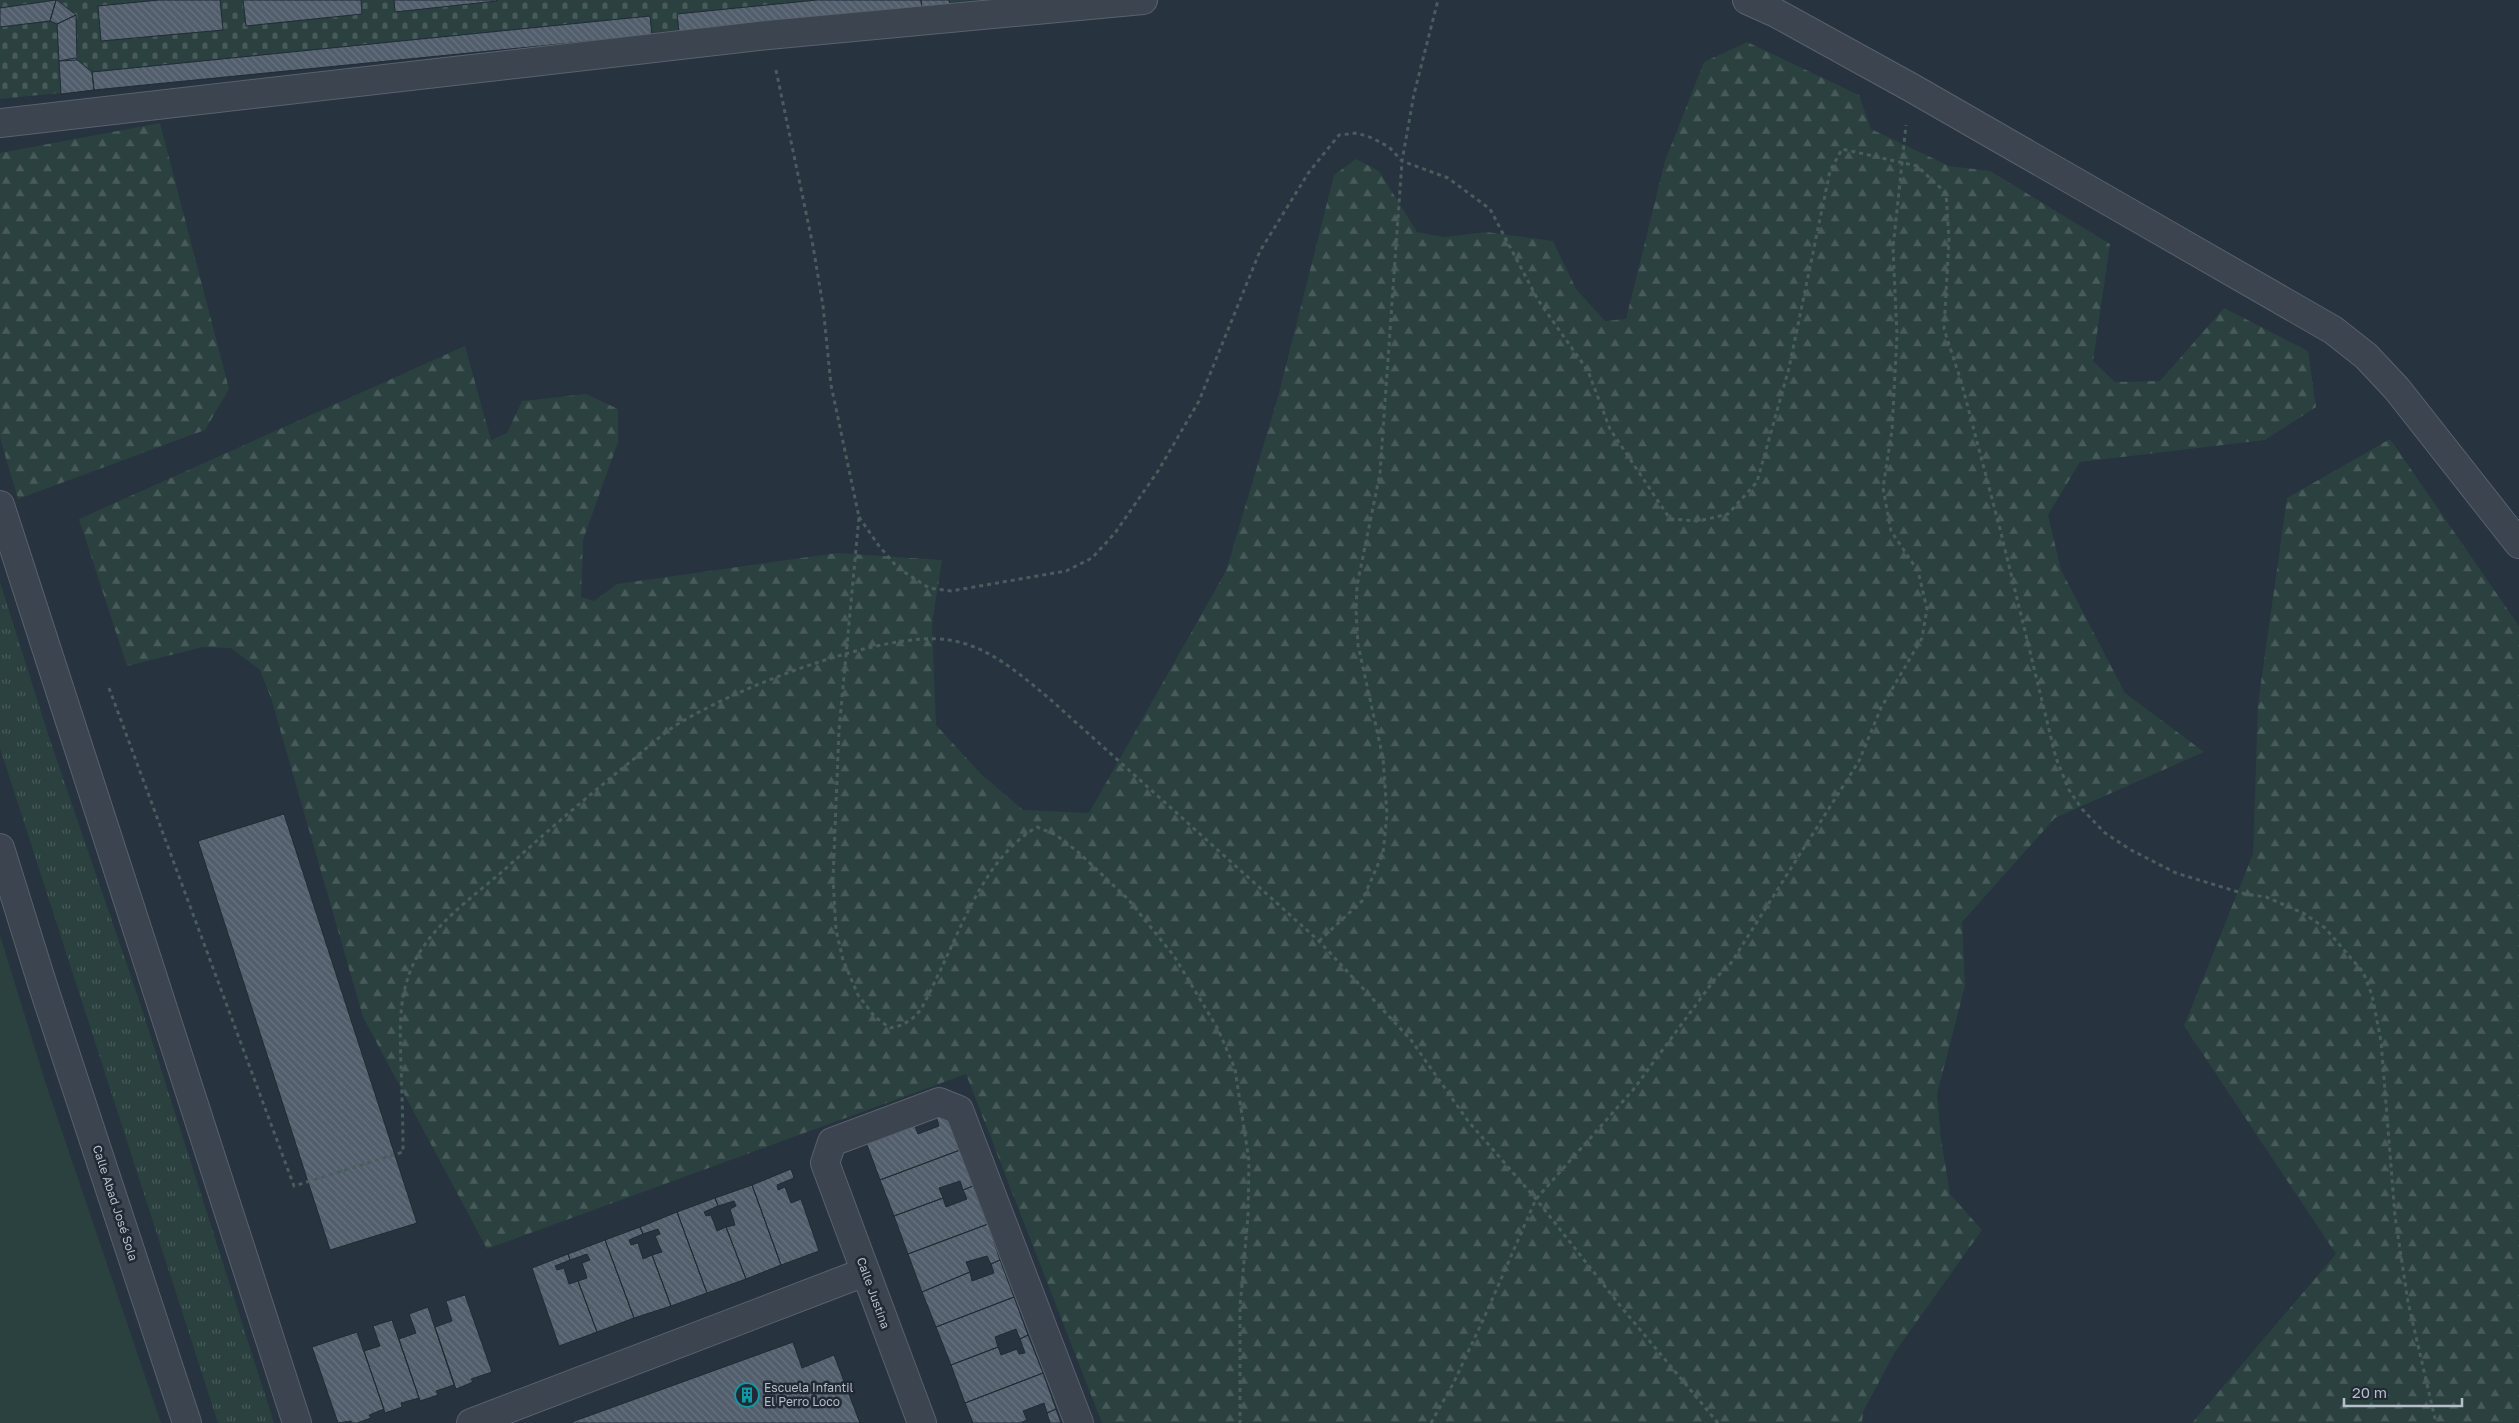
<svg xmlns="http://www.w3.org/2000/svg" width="2519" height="1423" font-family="'Golos Text',sans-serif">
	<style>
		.grass { fill: #2a4140 }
		.forest { fill: url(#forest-firs) }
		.cemetery { fill: url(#cemetery-stones) }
		.park { fill: url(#park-tufts) }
		.building { fill: url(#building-back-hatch); stroke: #222b36 }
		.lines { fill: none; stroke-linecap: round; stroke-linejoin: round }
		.street-casing { stroke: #59626c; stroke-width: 30 }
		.path { stroke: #495d5e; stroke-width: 3; stroke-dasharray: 4 4; stroke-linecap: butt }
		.street { stroke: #3b444f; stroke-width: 28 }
		.labels { text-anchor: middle; stroke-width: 5; stroke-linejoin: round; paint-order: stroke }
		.street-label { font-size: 12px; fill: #b7bfc9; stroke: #202934 }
		.poi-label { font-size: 12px; fill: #b7bfc9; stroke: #202934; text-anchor: start }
	</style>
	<defs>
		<pattern id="forest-firs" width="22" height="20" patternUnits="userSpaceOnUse" patternTransform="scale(1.25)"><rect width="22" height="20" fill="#2a4140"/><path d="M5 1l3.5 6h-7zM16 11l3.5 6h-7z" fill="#475b5a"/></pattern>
		<pattern id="cemetery-stones" width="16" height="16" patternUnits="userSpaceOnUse" patternTransform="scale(1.25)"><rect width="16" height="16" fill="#2a4140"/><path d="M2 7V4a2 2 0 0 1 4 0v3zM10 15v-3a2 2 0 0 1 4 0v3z" fill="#475b5a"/></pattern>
		<pattern id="park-tufts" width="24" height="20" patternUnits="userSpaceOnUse" patternTransform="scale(1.25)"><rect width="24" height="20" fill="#2a4140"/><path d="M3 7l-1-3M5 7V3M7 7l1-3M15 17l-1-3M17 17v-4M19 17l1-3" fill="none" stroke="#475b5a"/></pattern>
		<pattern id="building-back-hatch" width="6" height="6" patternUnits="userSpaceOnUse" patternTransform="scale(1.25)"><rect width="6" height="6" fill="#525e6c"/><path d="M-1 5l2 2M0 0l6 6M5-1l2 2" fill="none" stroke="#697380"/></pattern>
	</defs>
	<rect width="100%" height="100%" fill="#27333e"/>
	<!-- grass -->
	<path class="grass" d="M0 935 46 1084 161 1423H0Z"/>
	<!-- forest -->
	<path class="forest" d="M1747 42 1859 95 1871 129 1949 166 1990 171 2110 244 2093 361 2115 382 2160 381 2224 308 2308 351 2316 407 2265 440 2080 462 2048 515 2061 570 2125 693 2204 752 2055 818 1962 922 1965 986 1937 1094 1941 1139 1950 1194 1982 1230 1895 1352 1863 1412 1862 1423H1102L966 1074 487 1249 363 1017 271 698 260 670 231 648 203 647 127 666 79 519 465 346 491 440 507 433 522 401 586 394 618 409V442L583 540 581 597 594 601 617 584 837 553 942 560 932 624 936 725 981 774 1023 810 1089 813 1226 571 1279 393 1334 175 1356 159 1379 171 1417 232 1444 237 1486 232 1553 241 1576 289 1605 321 1626 319 1665 161 1704 62Z
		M160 123 229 389 205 430 18 499 0 438V153Z
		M2390 439 2519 626V1423H2192L2336 1254 2184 1026 2253 854 2258 704 2287 498Z"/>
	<!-- cemetery -->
	<path class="cemetery" d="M0 0H973L0 99Z"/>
	<!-- park -->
	<path class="park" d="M0 582 49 737 140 1003 274 1423H218L0 748Z"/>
	<!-- building -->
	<path class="building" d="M56 0H57L76 15 57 24 50 21Z
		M56 0 50 21 0 27V8Z
		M159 0H220L223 30 101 41 98 6Z
		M243 0H361L362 14 246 26Z
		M394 0H497V1L395 12Z
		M817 0H921L922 9 679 32 677 14Z
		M921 0H949L950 4 922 9Z
		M76 15 77 60 59 61 57 24Z
		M650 16 652 35 94 90 92 72Z
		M75 58 92 72 94 90 61 94 59 61Z
		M284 814 417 1223 330 1250 198 841Z
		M946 1112 960 1150 880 1180 866 1142 914 1124 918 1134 939 1126 936 1116Z
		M960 1150 973 1186 963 1190 960 1181 939 1188 943 1198 894 1216 880 1180Z
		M791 1169 794 1178 777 1185 778 1190 785 1187 791 1203 801 1199 819 1251 781 1265 752 1185Z
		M752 1185 781 1265 746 1279 726 1227 735 1225 730 1209 736 1206 734 1201 718 1206 715 1198Z
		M973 1186 988 1224 908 1254 894 1216 943 1198 946 1207 967 1199 963 1190Z
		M715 1198 718 1206 704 1212 706 1216 711 1215 717 1231 726 1227 746 1279 707 1293 677 1212Z
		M677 1212 707 1293 671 1306 652 1255 662 1252 655 1236 660 1234 658 1229 643 1234 640 1227Z
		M988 1224 1000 1260 991 1264 987 1256 966 1262 970 1272 922 1292 908 1254Z
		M640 1227 643 1234 629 1240 631 1245 638 1243 643 1259 652 1255 671 1306 634 1318 605 1240Z
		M605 1240 634 1318 597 1332 578 1281 587 1278 582 1263 590 1260 587 1254 570 1260 568 1254Z
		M568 1254 570 1260 555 1266 557 1270 564 1268 569 1284 578 1281 597 1332 559 1346 532 1268Z
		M1000 1260 1014 1297 936 1327 922 1292 970 1272 972 1281 994 1273 991 1264Z
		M465 1295 492 1372 471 1379 473 1382 456 1389 435 1327 452 1321 446 1301Z
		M1014 1297 1028 1335 1020 1339 1016 1329 995 1337 998 1347 951 1365 936 1327Z
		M428 1307 454 1385 436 1391 438 1395 420 1401 399 1339 416 1333 409 1314Z
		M392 1320 419 1398 401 1403 402 1407 385 1413 364 1351 380 1346 373 1326Z
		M357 1332 384 1409 369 1415 371 1418 357 1423H352L351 1421 338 1423 312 1347Z
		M1028 1335 1043 1373 965 1403 951 1365 998 1347 1001 1355 1017 1349 1019 1354 1025 1353 1020 1339Z
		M793 1342 802 1368 834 1355 860 1423H569Z
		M1043 1373 1056 1409 1047 1413 1044 1403 1023 1411 1027 1420 1020 1423H973L965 1403Z
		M1056 1409 1061 1423H1050L1047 1413Z"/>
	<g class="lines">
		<!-- street casing -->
		<g class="street-casing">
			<path id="street" d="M1747 0 1776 13 1912 88 2333 330 2366 356 2397 389 2519 544
				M0 123 768 35 1143 0
				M0 505 297 1423
				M0 848 42 983 187 1423
				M471 1423 865 1272
				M922 1423 825 1163 832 1142 939 1102 959 1110 1079 1423"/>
		</g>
		<!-- path -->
		<path class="path" d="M776 70 813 246 823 306 831 385 859 517 839 730 833 879 836 930 843 960 858 995 875 1017 890 1028C903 1026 913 1020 921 1009 928 997 934 983 940 971 964 921 987 856 1037 827L1056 835 1078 852 1128 899 1174 956 1218 1029 1235 1069 1249 1161 1248 1216 1240 1307V1423
			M859 517 879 546 898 568 929 588 951 591 1066 571 1092 558 1115 533 1158 471 1199 401 1260 251 1309 172 1339 135 1357 133 1372 138 1389 147 1402 161 1448 178 1490 209 1538 300 1588 371 1610 429 1670 519 1699 521 1728 514 1757 482 1789 368 1830 171 1842 149 1917 166 1946 193 1949 239 1944 329 1961 381 2000 529 2056 758 2069 790 2082 809 2105 833 2131 850 2176 873 2245 894 2266 897 2303 913 2325 928 2363 972 2372 995 2381 1041 2395 1216 2408 1302 2436 1423
			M109 688 294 1186 403 1152C403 1124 402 1095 401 1066 400 1031 398 999 412 967 429 927 472 898 504 870 543 835 583 800 624 767 639 755 654 741 669 730 723 692 885 629 949 640 989 646 1021 675 1051 700L1319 941 1411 1040 1468 1121 1536 1199 1622 1308 1718 1423
			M1319 941 1362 901 1383 853 1387 815 1383 758 1358 645 1356 610 1357 586 1380 473 1402 161 1414 94 1438 0
			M1431 1423 1454 1382 1484 1318 1536 1199 1633 1090 1715 979 1731 963 1859 761 1881 708 1922 638 1927 609 1918 571 1891 531 1883 488 1892 430 1897 335 1893 248 1906 125"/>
		<!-- street -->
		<use href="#street" class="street"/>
	</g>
	<!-- icons -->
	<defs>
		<g id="building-ring" transform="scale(1.25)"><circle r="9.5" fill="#202934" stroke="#0f9aa8" stroke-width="1.5"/><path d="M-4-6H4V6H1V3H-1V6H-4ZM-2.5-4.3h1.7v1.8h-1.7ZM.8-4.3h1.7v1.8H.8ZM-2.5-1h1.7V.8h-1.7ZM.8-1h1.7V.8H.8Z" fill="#0f9aa8"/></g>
	</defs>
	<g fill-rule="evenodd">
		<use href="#building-ring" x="747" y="1395"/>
	</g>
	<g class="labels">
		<!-- street labels -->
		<g class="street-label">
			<text transform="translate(115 1203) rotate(72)" y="4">Calle Abad José Sola</text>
			<text transform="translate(873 1293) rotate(70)" y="4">Calle Justina</text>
		</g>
		<!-- poi labels -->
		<g class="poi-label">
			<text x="764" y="1392">Escuela Infantil<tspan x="764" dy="14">El Perro Loco</tspan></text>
		</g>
	</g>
	<!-- scale -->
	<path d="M2344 1398v8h118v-8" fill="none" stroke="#b7bfc9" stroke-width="2.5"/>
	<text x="2352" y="1398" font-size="15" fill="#b7bfc9" stroke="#202934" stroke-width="4" paint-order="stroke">20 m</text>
</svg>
